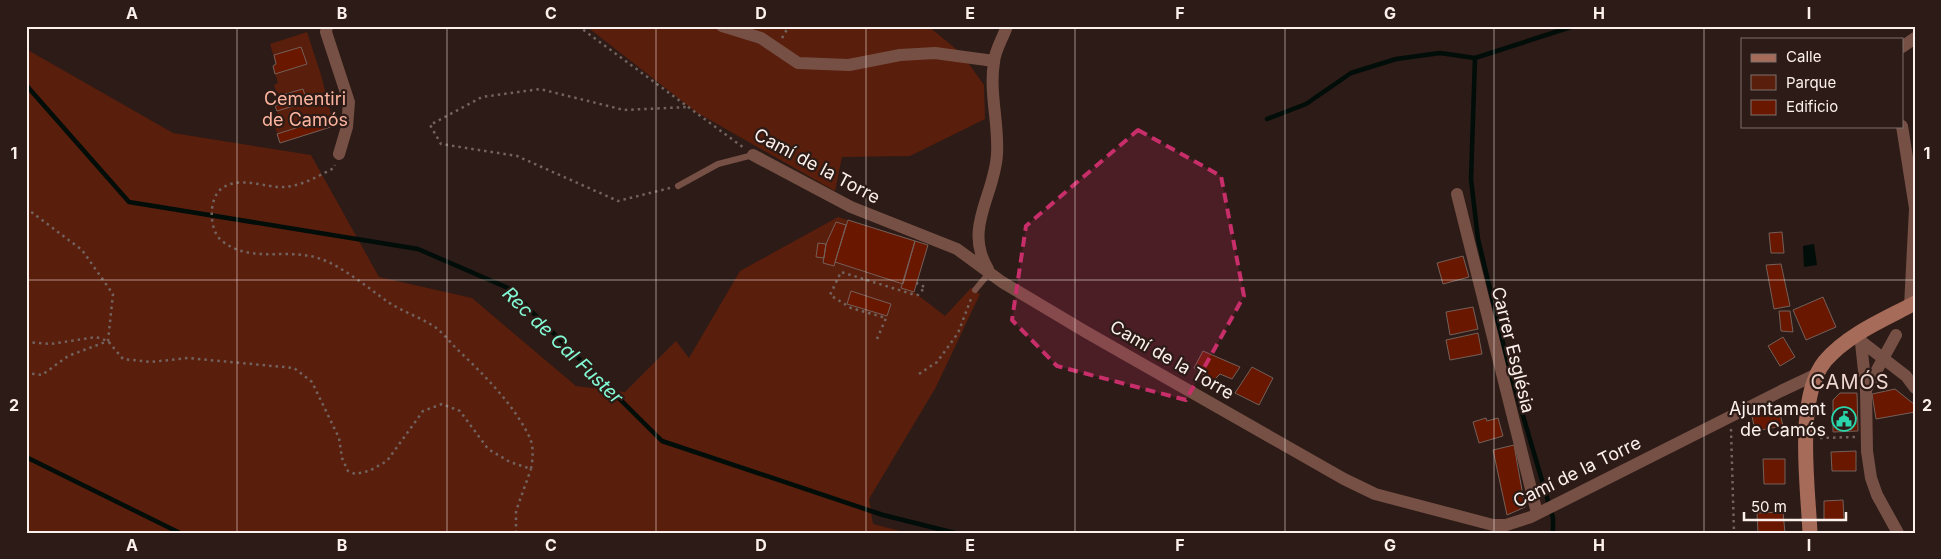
<svg xmlns="http://www.w3.org/2000/svg" width="1941" height="559" font-family="Inter,sans-serif">
	<style>
		.green { fill: #5a1e0c }
		.water { fill: #010d09 }
		.lines { fill: none; stroke-linecap: round; stroke-linejoin: round }
		.stream { stroke: #010d09; stroke-width: 4.5 }
		.building { fill: #6a1700; stroke: #74605a }
		.path { stroke: #72635e; stroke-width: 2.5; stroke-dasharray: 2.5 4; stroke-linecap: butt }
		.lane { stroke: #765045; stroke-width: 6 }
		.street { stroke: #765045; stroke-width: 12 }
		.secondary { stroke: #a76b59; stroke-width: 15 }
		.marked { fill: #c82e6a; fill-opacity: 0.2; stroke: #c82e6a; stroke-width: 4; stroke-dasharray: 10 6; stroke-linejoin: round }
		.grid { fill: none; stroke: #fcf0ec; stroke-width: 1; stroke-opacity: 0.55 }
		.labels { text-anchor: middle; stroke-width: 4.5; stroke-linejoin: round; paint-order: stroke }
		.park-label { font-size: 18px; fill: #feb5a0; stroke: #2c1b16 }
		.street-label { font-size: 18px; fill: #fcf0ec; stroke: #2c1b16 }
		.poi-label { font-size: 18px; fill: #fcf0ec; stroke: #2c1b16; text-anchor: end }
		.water-label { font-size: 19px; font-style: italic; fill: #84fbd7; stroke: #2c1b16 }
		.quarter-label { font-size: 20px; letter-spacing: 1px; fill: #f0d8d1; stroke: #2c1b16 }
		.neatline { fill: none; stroke: #fcf0ec; stroke-width: 2 }
		.grid-label { font-size: 16px; text-anchor: middle; font-weight: bold; fill: #fcf0ec }
	</style>
	<rect width="100%" height="100%" fill="#2c1b16"/>
	<!-- green -->
	<path class="green" d="M586 26H928L961 53 984 85 985 119 910 156 842 157 835 191 696 112Z
		M307 32 321 75 334 126 280 143 274 123 280 121 275 106 280 104 274 85 278 83 273 66 276 64 270 44Z
		M26 49 173 133 311 155 379 277 472 298 576 386 625 392 676 341 689 358 740 271 838 217 928 245 914 292 945 316 971 288 980 294 936 387 869 499 873 524 908 533H26Z"/>
	<!-- water -->
	<path class="water" d="M1814 244 1817 265 1804 267 1803 246Z"/>
	<g class="lines">
		<!-- stream -->
		<path class="stream" d="M1475 58 1471 179 1478 239 1509 368 1553 518V533
			M26 85 129 202 418 249 508 288 662 441 883 515 955 533
			M1267 119 1306 104 1351 73 1396 59 1440 53 1475 58 1574 26
			M26 457 180 533"/>
	</g>
	<!-- building -->
	<path class="building" d="M301 47 307 64 275 74 273 66 276 64 274 55Z
		M303 89 307 102 277 111 275 106 280 104 278 96Z
		M331 117 334 126 280 143 277 134Z
		M848 220 915 241 903 284 835 262Z
		M836 222 846 225 834 266 823 263 826 244Z
		M1782 232 1784 253H1771L1769 233Z
		M915 241 928 245 914 292 901 288Z
		M818 243 826 244 824 258 816 257Z
		M1463 256 1469 277 1443 284 1437 263Z
		M1781 264 1790 306 1774 309 1766 265Z
		M851 291 891 304 887 316 847 304Z
		M1823 297 1836 327 1806 340 1793 310Z
		M1473 307 1478 329 1450 335 1446 312Z
		M1779 311H1790L1793 332 1781 331Z
		M1478 333 1482 354 1450 360 1446 340Z
		M1783 337 1795 357 1780 366 1768 346Z
		M1203 351 1240 367 1232 379 1220 374 1213 381 1194 368Z
		M1252 367 1273 378 1259 405 1235 393Z
		M1895 389 1915 405V412L1876 419 1872 394Z
		M1840 393H1857L1858 431 1833 432V400Z
		M1778 405 1783 426 1755 431 1751 411Z
		M1486 418 1487 421 1498 418 1503 436 1479 443 1473 422Z
		M1514 445 1525 507 1507 515 1493 450Z
		M1856 451V471H1832L1831 452Z
		M1763 459H1785V484H1764Z
		M1843 500 1844 520H1824V501Z
		M1783 512 1785 533H1758L1757 513Z"/>
	<g class="lines">
		<!-- path -->
		<path class="path" d="M578 26 744 148
			M782 38 789 26
			M670 188 618 201 517 156 441 144 430 125 482 97 540 89 624 110 688 107
			M26 208 82 250 113 294 108 341 68 356 42 375 26 373
			M877 339 886 318 851 308 830 295 841 272 915 295H918L925 287 916 283
			M26 342 51 344 96 337 108 341 123 359 151 362 188 358 294 368 312 382 339 438 342 458 348 471 355 474 369 471 387 461 423 411 442 404 460 411 488 449 510 462 531 469C533 458 534 446 529 436 512 402 483 374 456 348 449 341 443 333 435 327 420 317 403 312 388 302 367 287 335 260 310 256 280 250 248 262 222 241 209 231 208 200 221 189 239 175 265 188 284 187 302 186 318 176 334 168L335 165
			M919 374 937 362 958 333 971 299
			M1731 429 1734 533
			M1820 438 1855 437
			M516 533V511L531 469"/>
		<!-- lane -->
		<path class="lane" d="M678 186 718 164 753 155
			M975 290 990 272"/>
		<!-- street -->
		<path class="street" d="M327 26 326 32 349 102 347 127 339 154
			M722 26 761 38 798 63 849 65 900 55 935 53 994 61
			M1902 47 1915 38
			M1902 126 1915 208
			M753 155 851 207 957 249 1002 282 1086 332 1344 479 1375 494 1493 525H1506L1531 517 1781 391 1817 374
			M1457 194 1537 513
			M988 269C963 228 995 195 997 154 999 124 989 93 994 62 995 50 1003 38 1007 26
			M1910 306 1915 209
			M1860 333 1866 390 1867 451 1871 478 1877 495 1898 533
			M1862 342 1906 376 1915 388
			M1866 390 1896 335"/>
		<!-- secondary -->
		<path class="secondary" d="M1810 533C1808 486 1795 398 1825 361 1848 334 1885 319 1915 303"/>
	</g>
	<!-- marked area -->
	<path class="marked" d="M1138 130 1221 176 1244 296 1186 400 1057 366 1012 320 1026 226Z"/>
	<!-- grid -->
	<path class="grid" d="M237 26V533M447 26V533M656 26V533M866 26V533M1075 26V533M1285 26V533M1494 26V533M1704 26V533M26 280H1915"/>
	<!-- icons -->
	<defs>
		<g id="civic-ring" transform="scale(1.25)"><circle r="9.5" fill="#2c1b16" stroke="#2ad5ac" stroke-width="1.5"/><path d="M-.6-6.5H3V-4.5H.6V-3L4-1V1h2V6H-6V1h2V-1L-.6-3ZM-1.2 2.5V6h2.4V2.5Z" fill="#2ad5ac"/></g>
	</defs>
	<g fill-rule="evenodd">
		<use href="#civic-ring" x="1844" y="419"/>
	</g>
	<g class="labels">
		<!-- park labels -->
		<g class="park-label">
			<text x="305" y="105">Cementiri<tspan x="305" dy="21">de Camós</tspan></text>
		</g>
		<!-- street labels -->
		<g class="street-label">
			<text transform="translate(817 166) rotate(28)" y="6">Camí de la Torre</text>
			<text transform="translate(1513 350) rotate(76)" y="6">Carrer Església</text>
			<text transform="translate(1172 360) rotate(30)" y="6">Camí de la Torre</text>
			<text transform="translate(1577 472) rotate(-26)" y="6">Camí de la Torre</text>
		</g>
		<!-- poi labels -->
		<g class="poi-label">
			<text x="1826" y="415">Ajuntament<tspan x="1826" dy="21">de Camós</tspan></text>
		</g>
		<!-- water labels -->
		<g class="water-label">
			<text transform="translate(563 345) rotate(44)" y="7">Rec de Cal Fuster</text>
		</g>
		<!-- quarter labels -->
		<g class="quarter-label">
			<text x="1850" y="389">CAMÓS</text>
		</g>
	</g>
	<!-- border -->
	<rect width="1941" height="559" fill="none" stroke="#2c1b16" stroke-width="55"/>
	<!-- legend -->
	<rect x="1741" y="38" width="162" height="90" fill="#2c1b16" stroke="#7f706c"/>
	<rect x="1751" y="54" width="25" height="8" fill="#a76b59" stroke="#7f706c"/>
	<text x="1786" y="62" font-size="15" fill="#fcf0ec">Calle</text>
	<rect x="1751" y="75" width="25" height="15" fill="#5a1e0c" stroke="#7f706c"/>
	<text x="1786" y="88" font-size="15" fill="#fcf0ec">Parque</text>
	<rect x="1751" y="100" width="25" height="15" fill="#6a1700" stroke="#7f706c"/>
	<text x="1786" y="112" font-size="15" fill="#fcf0ec">Edificio</text>
	<!-- scale -->
	<path d="M1744 512v8h102v-8" fill="none" stroke="#fcf0ec" stroke-width="2.5"/>
	<text x="1751" y="512" font-size="15" fill="#fcf0ec" stroke="#2c1b16" stroke-width="4" paint-order="stroke">50 m</text>
	<rect x="28" y="28" width="1886" height="504" class="neatline"/>
	<g class="grid-label">
		<text x="132" y="19">A</text>
		<text x="342" y="19">B</text>
		<text x="551" y="19">C</text>
		<text x="761" y="19">D</text>
		<text x="970" y="19">E</text>
		<text x="1180" y="19">F</text>
		<text x="1390" y="19">G</text>
		<text x="1599" y="19">H</text>
		<text x="1809" y="19">I</text>
		<text x="14" y="159">1</text>
		<text x="1927" y="159">1</text>
		<text x="14" y="411">2</text>
		<text x="1927" y="411">2</text>
		<text x="132" y="551">A</text>
		<text x="342" y="551">B</text>
		<text x="551" y="551">C</text>
		<text x="761" y="551">D</text>
		<text x="970" y="551">E</text>
		<text x="1180" y="551">F</text>
		<text x="1390" y="551">G</text>
		<text x="1599" y="551">H</text>
		<text x="1809" y="551">I</text>
	</g>
</svg>
